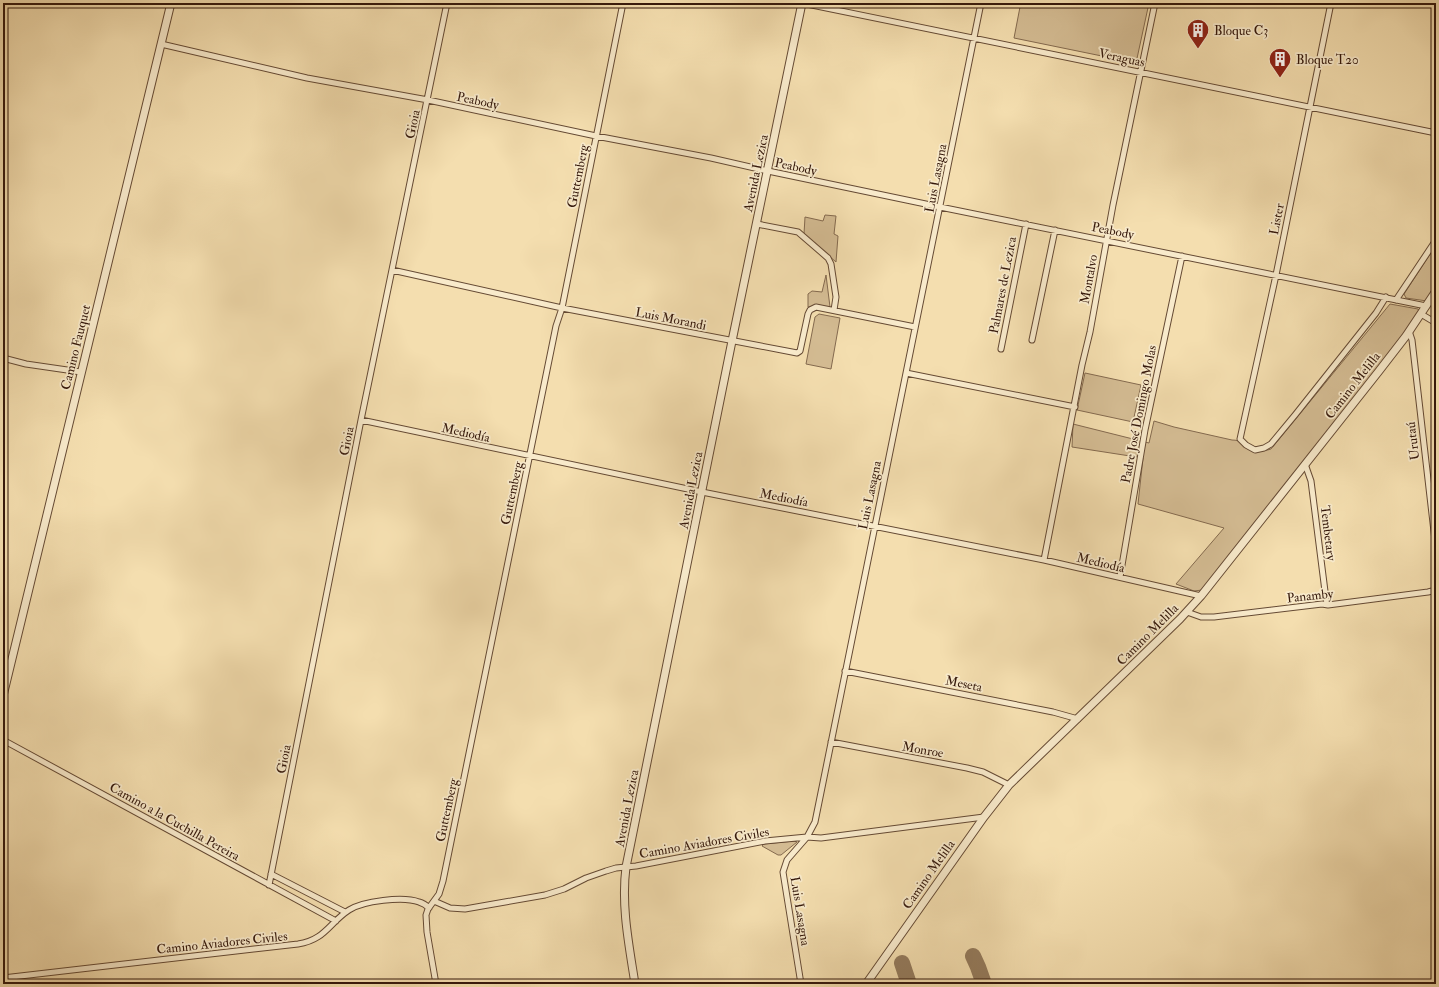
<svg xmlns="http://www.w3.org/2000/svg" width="1439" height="987" font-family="'IM FELL Double Pica',serif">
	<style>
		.green { fill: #d4bc93; stroke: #846a4f }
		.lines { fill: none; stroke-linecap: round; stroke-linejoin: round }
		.taxiway { stroke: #947b5d; stroke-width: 16 }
		.minor-casing { stroke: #654a34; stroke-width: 7 }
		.tertiary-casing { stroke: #654a34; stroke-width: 9 }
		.minor { stroke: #f8eacb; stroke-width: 5 }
		.tertiary { stroke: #f8eacb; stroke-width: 7 }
		.labels { text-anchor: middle; stroke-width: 3.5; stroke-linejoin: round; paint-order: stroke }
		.poi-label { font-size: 13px; fill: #35180b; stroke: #f8eacb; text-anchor: start }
		.street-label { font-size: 13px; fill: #35180b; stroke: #f8eacb }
	</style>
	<rect width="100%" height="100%" fill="#f4deaf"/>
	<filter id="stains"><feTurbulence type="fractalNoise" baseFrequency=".005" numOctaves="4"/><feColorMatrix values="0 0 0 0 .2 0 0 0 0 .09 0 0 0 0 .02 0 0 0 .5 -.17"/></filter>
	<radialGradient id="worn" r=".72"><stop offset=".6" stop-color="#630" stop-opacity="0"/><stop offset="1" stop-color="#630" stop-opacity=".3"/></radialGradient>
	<!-- green -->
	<path class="green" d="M997 3H1149L1136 63 1014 38 1020 7Z
		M825 215 836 216 834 234 838 236 836 262 804 234 805 217 823 221Z
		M1436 245V289L1427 301 1406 298 1404 294Z
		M826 275 830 307H808V294L812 291 822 292Z
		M1390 304 1418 309 1419 311 1394 350 1202 590 1194 591 1176 584 1224 528 1138 504 1143 458 1072 447 1073 424 1149 443 1154 421 1174 427 1232 440C1249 440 1251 456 1271 449Z
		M819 314 840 318 831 369 806 364 815 317Z
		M1085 373 1141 385 1133 422 1077 410Z
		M794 841 797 842 781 855H778L762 846 764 844Z"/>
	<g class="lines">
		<!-- taxiway -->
		<path class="taxiway" d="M973 956 978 967 984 984
			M902 963 909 984"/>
		<!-- minor casing -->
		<g class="minor-casing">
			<path id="minor" d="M802 3 1436 133
				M1331 3 1276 275 1240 439 1246 445 1255 450 1264 448 1271 444 1295 415 1376 313 1386 297
				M161 44 307 78 428 100 596 136 711 158 768 171 940 207 1426 306
				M757 224 798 232 828 258 831 264 836 297 834 310
				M392 270 562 308 792 352 797 353 800 351 808 314 810 310 816 307 915 327
				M1396 300 1436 240
				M1421 314 1436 323
				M1409 331 1412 340 1436 549
				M1032 340 1055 230
				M1001 349 1026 224
				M3 358 26 364 81 372
				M906 373 1075 407
				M361 420 702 492 1044 560 1201 596
				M1305 464 1311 481 1326 599 1328 605
				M1044 560 1082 365 1090 332 1113 205 1155 3
				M1120 577 1145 430 1182 256
				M1187 612 1201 617H1214L1322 604 1328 605 1428 592 1436 590
				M3 671H9
				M845 671 1053 712 1078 719
				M3 740 336 921
				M831 742 967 768 983 772 1009 785
				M271 874 345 912
				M269 885 361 420 447 3
				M434 901 450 908 465 909 545 895 564 889 586 878 606 871 616 868 636 866 765 841 807 837 821 838 984 817
				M3 978 298 944C325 940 329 923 349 910 363 901 403 896 419 902 423 903 426 905 429 908
				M436 984 427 932 426 915 428 909 439 894 443 881 556 326 562 308 623 3
				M801 984 783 872 787 860 807 837 815 822 981 3"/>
		</g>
		<!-- tertiary casing -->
		<g class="tertiary-casing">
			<path id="tertiary" d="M3 696 171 3
				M635 984C629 945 621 906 626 867L732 341 802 3
				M866 984 984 817 1009 785 1180 619 1201 596 1379 371 1406 336 1436 291"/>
		</g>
		<!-- minor -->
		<use href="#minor" class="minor"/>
		<!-- tertiary -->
		<use href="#tertiary" class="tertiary"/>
	</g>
	<!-- icons -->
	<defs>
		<g id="building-pin" transform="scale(1.15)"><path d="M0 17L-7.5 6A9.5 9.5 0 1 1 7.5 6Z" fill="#8f2418" stroke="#f8eacb"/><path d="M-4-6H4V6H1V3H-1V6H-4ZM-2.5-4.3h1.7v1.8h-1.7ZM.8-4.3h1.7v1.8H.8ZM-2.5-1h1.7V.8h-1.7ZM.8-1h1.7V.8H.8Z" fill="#fff"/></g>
	</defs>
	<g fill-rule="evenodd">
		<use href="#building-pin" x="1198" y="30"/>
		<use href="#building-pin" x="1280" y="59"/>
	</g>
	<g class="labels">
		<!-- poi labels -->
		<g class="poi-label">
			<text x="1214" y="35">Bloque C3</text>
			<text x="1296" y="64">Bloque T20</text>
		</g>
		<!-- street labels -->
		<g class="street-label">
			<text transform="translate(1122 57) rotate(12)" y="5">Veraguas</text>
			<text transform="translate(478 100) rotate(12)" y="5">Peabody</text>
			<text transform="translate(412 124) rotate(-78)" y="5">Gioia</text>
			<text transform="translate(796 166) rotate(12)" y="5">Peabody</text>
			<text transform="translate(755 173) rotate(-78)" y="5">Avenida Lezica</text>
			<text transform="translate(577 176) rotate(-79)" y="5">Guttemberg</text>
			<text transform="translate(935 178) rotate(-79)" y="5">Luis Lasagna</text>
			<text transform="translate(1276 219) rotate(-79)" y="5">Lister</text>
			<text transform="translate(1113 230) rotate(11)" y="5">Peabody</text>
			<text transform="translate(1088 279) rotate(-80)" y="5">Montalvo</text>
			<text transform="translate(1002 285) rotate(-79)" y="5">Palmares de Lezica</text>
			<text transform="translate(671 318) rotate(11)" y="5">Luis Morandi</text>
			<text transform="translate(75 347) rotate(-76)" y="5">Camino Fauquet</text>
			<text transform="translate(1352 385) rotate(-52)" y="5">Camino Melilla</text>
			<text transform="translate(1138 414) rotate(-79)" y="5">Padre José Domingo Molas</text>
			<text transform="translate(466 432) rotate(12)" y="5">Mediodía</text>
			<text transform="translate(346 441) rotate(-79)" y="5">Gioia</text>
			<text transform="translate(1412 441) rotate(-97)" y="5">Urutaú</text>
			<text transform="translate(690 490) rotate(-79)" y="5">Avenida Lezica</text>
			<text transform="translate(511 493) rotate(-78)" y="5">Guttemberg</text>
			<text transform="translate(869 495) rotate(-78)" y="5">Luis Lasagna</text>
			<text transform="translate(784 497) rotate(11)" y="5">Mediodía</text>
			<text transform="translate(1329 533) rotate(83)" y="5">Tembetary</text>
			<text transform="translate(1101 562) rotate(13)" y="5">Mediodía</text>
			<text transform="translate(1310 595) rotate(-6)" y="5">Panamby</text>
			<text transform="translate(1147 634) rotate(-45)" y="5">Camino Melilla</text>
			<text transform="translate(964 683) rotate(11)" y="5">Meseta</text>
			<text transform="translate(923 749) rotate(10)" y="5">Monroe</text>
			<text transform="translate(283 759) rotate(-79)" y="5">Gioia</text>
			<text transform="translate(626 808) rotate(-79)" y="5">Avenida Lezica</text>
			<text transform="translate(446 810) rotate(-78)" y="5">Guttemberg</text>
			<text transform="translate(175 821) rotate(29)" y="5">Camino a la Cuchilla Pereira</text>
			<text transform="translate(704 842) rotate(-10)" y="5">Camino Aviadores Civiles</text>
			<text transform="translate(928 874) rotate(-55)" y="5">Camino Melilla</text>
			<text transform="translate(801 911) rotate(81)" y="5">Luis Lasagna</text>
			<text transform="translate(222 942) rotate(-6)" y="5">Camino Aviadores Civiles</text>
		</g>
	</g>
	<!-- margin -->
	<rect width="1439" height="987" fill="none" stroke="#f4deaf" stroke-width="16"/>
	<rect x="4" y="4" width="1431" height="979" fill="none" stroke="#35180b" stroke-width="2"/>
	<rect x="8" y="8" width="1423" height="971" fill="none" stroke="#35180b"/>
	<rect width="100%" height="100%" filter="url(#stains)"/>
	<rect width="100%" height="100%" fill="url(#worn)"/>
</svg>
